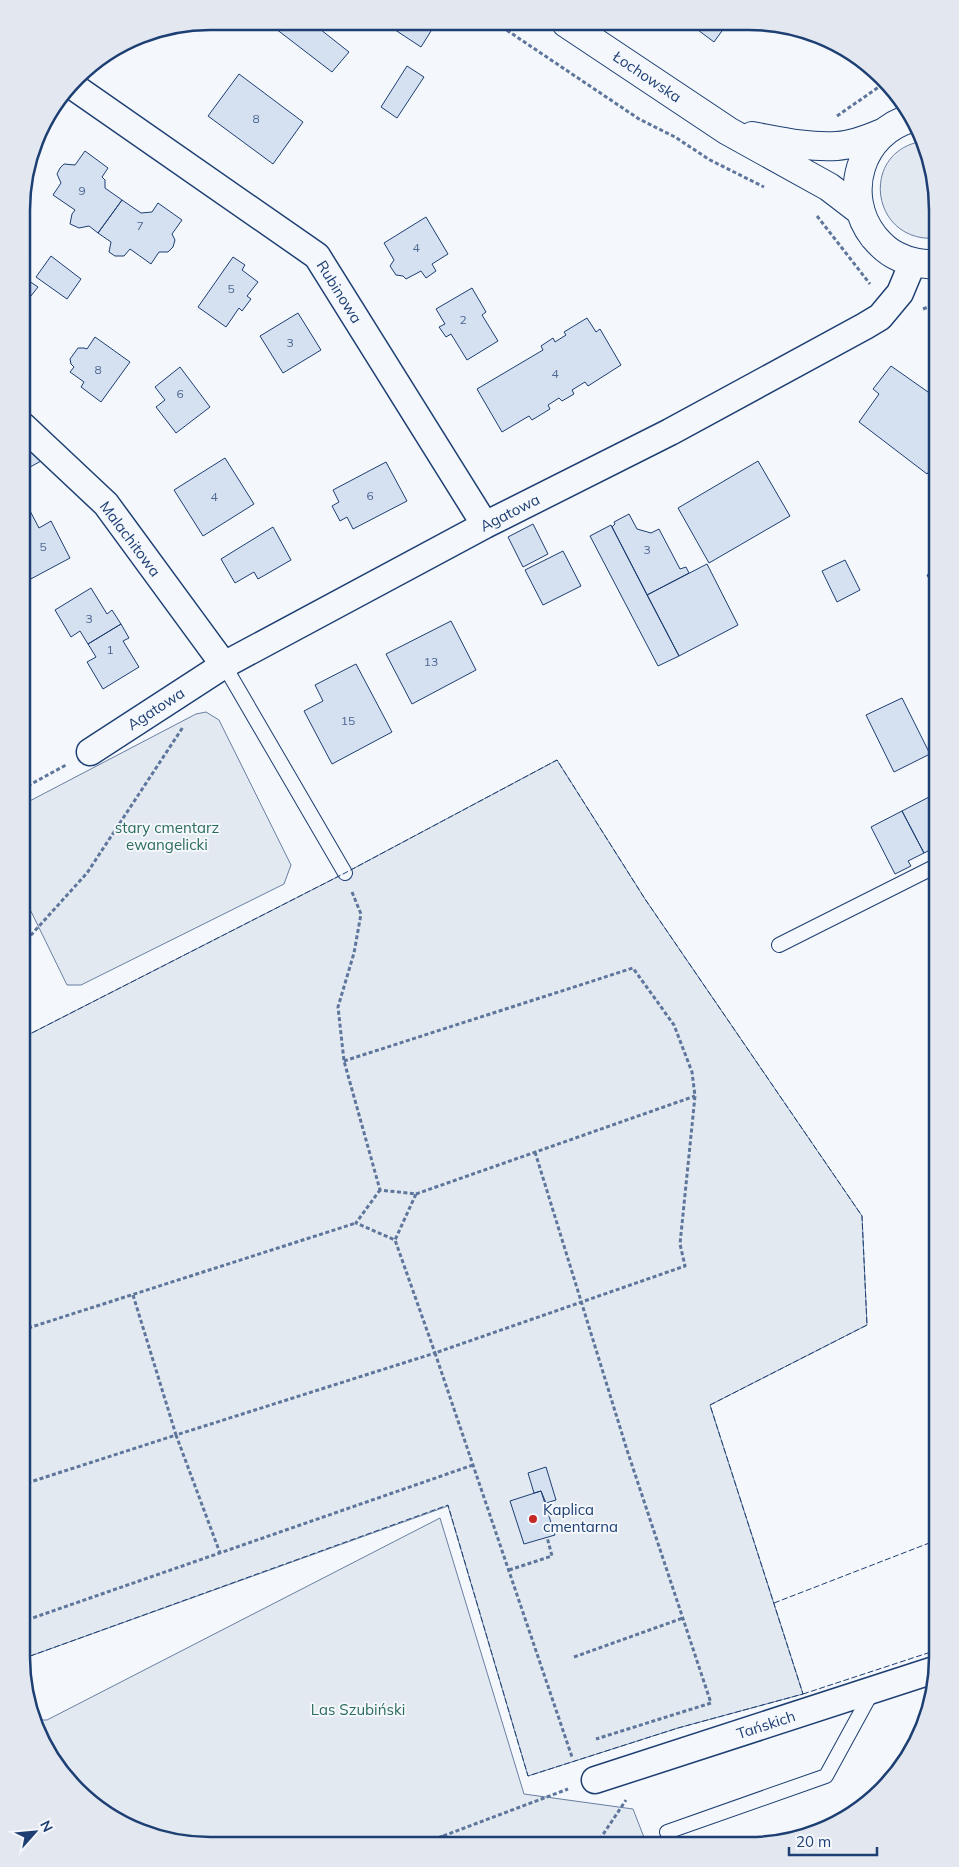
<svg xmlns="http://www.w3.org/2000/svg" width="959" height="1867" font-family="Mulish,sans-serif">
	<style>
		.green { fill: #e3e9f0; stroke: #687fa3 }
		.building { fill: #d5e0f0; stroke: #1d3f73 }
		.lines { fill: none; stroke-linecap: round; stroke-linejoin: round }
		.lane-casing { stroke: #1d3f73; stroke-width: 16 }
		.street-casing { stroke: #1d3f73; stroke-width: 29 }
		.secondary-casing { stroke: #1d3f73; stroke-width: 30 }
		.path { stroke: #5e769c; stroke-width: 3; stroke-dasharray: 4 2.5; stroke-linecap: butt }
		.lane { stroke: #f4f7fb; stroke-width: 14 }
		.street { stroke: #f4f7fb; stroke-width: 26 }
		.secondary { stroke: #f4f7fb; stroke-width: 28 }
		.fence { stroke: #1d3f73; stroke-width: 1; stroke-dasharray: 6 2.5; stroke-linecap: butt }
		.poi-dot { fill: #c62828; stroke: #f4f7fb; stroke-width: 2 }
		.labels { text-anchor: middle; stroke-width: 4; stroke-linejoin: round; paint-order: stroke }
		.number-label { font-size: 12px; fill: #4b6792 }
		.street-label { font-size: 15px; fill: #1d3f73; stroke: #f4f7fb }
		.park-label { font-size: 15px; fill: #2c6c60; stroke: #f4f7fb }
		.poi-label { font-size: 15px; fill: #1d3f73; stroke: #f4f7fb; text-anchor: start }
		.rim { fill: none; stroke: #1d3f73; stroke-width: 2.5 }
	</style>
	<rect width="100%" height="100%" fill="#f4f7fb"/>
	<!-- green -->
	<path class="green" d="M924 141 928 149 938 210V238C870 245 858 150 924 141Z
		M206 712 219 720 291 865 284 884 81 985H67L22 893V805L196 714Z
		M557 760 645 899 862 1216 867 1325 710 1405 803 1694 678 1728 528 1776 448 1506 22 1659V1038L345 873Z
		M440 1518 524 1794 633 1809 647 1845 185 1844 127 1826 86 1799 53 1762 33 1720H47Z"/>
	<!-- building -->
	<path class="building" d="M267 22H311L349 52 332 72Z
		M383 22 436 23 421 47Z
		M690 24H727L714 42Z
		M407 66 424 77 397 118 381 107Z
		M239 74 303 122 273 164 208 116Z
		M85 151 108 168 102 177 105 180V188L122 200 98 233 89 226 79 228 70 224 72 214 75 210 53 195 61 183 57 174 60 168 64 164 75 165Z
		M122 200 141 213 152 212 158 203 182 220 172 234 175 240 173 247 168 252H159L151 264 130 249 124 256H115L109 252 111 242 98 233Z
		M426 217 448 254 432 264 436 271 426 278 421 271 406 279 403 276 396 275 390 266 394 260 384 243Z
		M51 256 81 279 67 299 36 277Z
		M233 257 245 265 242 270 258 282 247 296 251 299 242 311 239 308 226 327 198 307Z
		M23 277 38 287 23 306Z
		M472 288 486 312 482 315 498 341 467 360 451 334 446 337 439 327 445 324 436 309Z
		M298 313 321 350 283 373 260 336Z
		M587 318 596 332 600 329 621 365 588 386 585 382 572 390 574 394 562 401 559 398 548 405 550 409 532 420 529 416 502 432 477 389 543 350 541 346 553 338 555 342 566 335 564 332Z
		M95 337 130 362 101 402 81 387 84 382 70 372 74 367 71 364 70 359 78 348H84L87 349Z
		M891 366 938 399V460L927 474 859 422 879 394 873 389Z
		M180 367 210 407 176 433 156 407 165 400 155 387Z
		M30 439 41 461 23 471V443Z
		M225 458 254 504 203 536 174 490Z
		M758 461 790 516 709 563 678 508Z
		M386 462 407 501 353 529 347 517 340 521 332 506 339 502 333 490Z
		M29 509 39 528 51 521 70 558 27 581 22 573V513Z
		M629 514 637 529 651 533 659 529 680 569 686 567 689 573 647 595 612 527 615 524 614 522Z
		M533 524 548 554 523 567 508 537Z
		M611 525 679 656 658 666 590 536Z
		M273 527 291 560 258 579 254 572 235 583 221 559Z
		M563 551 581 586 543 605 525 570Z
		M845 560 860 590 837 602 822 571Z
		M707 564 738 625 679 656 647 595Z
		M938 569V588L935 590 927 575Z
		M91 588 107 614 112 610 121 624 88 644 80 631 71 637 55 610Z
		M451 621 476 670 412 704 386 654Z
		M121 624 129 638 123 641 139 667 103 689 87 662 96 657 88 644Z
		M356 664 392 732 332 764 304 711 323 701 315 685Z
		M902 698 930 754 894 772 866 715Z
		M933 795 938 804V846L924 853 902 811Z
		M902 811 924 853 908 861 911 866 895 874 871 827Z
		M546 1467 556 1500 546 1503 541 1491 534 1493 528 1473Z
		M541 1491 555 1535 524 1544 510 1501Z"/>
	<g class="lines">
		<!-- lane casing -->
		<g class="lane-casing">
			<path id="lane" d="M224 665 345 873
				M779 945 938 865
				M667 1832 826 1776 873 1690"/>
		</g>
		<!-- street casing -->
		<g class="street-casing">
			<path id="street" d="M77 89 317 256 485 525
				M23 426 106 504 224 665
				M90 752 224 665 485 525 670 432 865 326 880 317 900 293 913 262
				M595 1780 937 1669"/>
		</g>
		<!-- secondary casing -->
		<g class="secondary-casing">
			<path id="secondary" d="M566 23 728 131 829 187 859 210
				M912 118C860 132 841 195 874 237 880 244 888 252 897 256 910 263 923 264 938 265
				M752 136C779 141 809 148 837 146 853 145 868 139 882 133"/>
		</g>
		<!-- path -->
		<path class="path" d="M496 23 639 119 675 137 710 160 764 187
			M837 116 886 82
			M817 216 870 284
			M923 309 938 303
			M22 789 66 765
			M352 892 361 914 354 953 338 1007 344 1061 380 1190 416 1194 395 1240 356 1223 380 1190
			M22 945 87 873 183 727
			M344 1061 633 968 674 1025 692 1072 695 1096 680 1244 685 1266 435 1353 572 1757
			M535 1152 627 1450 711 1703 596 1739
			M416 1194 695 1096
			M133 1295 176 1435 435 1353 395 1240
			M22 1330 356 1223
			M21 1485 176 1435 220 1553
			M509 1570 552 1556 547 1537
			M21 1622 473 1465
			M574 1657 683 1618
			M442 1835V1845
			M419 1845 568 1789
			M596 1845 626 1800"/>
		<!-- lane -->
		<use href="#lane" class="lane"/>
		<!-- street -->
		<use href="#street" class="street"/>
		<!-- secondary -->
		<use href="#secondary" class="secondary"/>
		<!-- fence -->
		<path class="fence" d="M774 1603 937 1540
			M22 1659 448 1505 528 1776 678 1728 803 1694 710 1405 867 1325 862 1216 645 899 557 760 345 873 22 1038
			M803 1694 937 1650"/>
	</g>
	<!-- markers -->
	<circle class="poi-dot" cx="533" cy="1519" r="5"/>
	<g class="labels">
		<!-- number labels -->
		<g class="number-label">
			<text x="256" y="123">8</text>
			<text x="82" y="195">9</text>
			<text x="140" y="230">7</text>
			<text x="416" y="252">4</text>
			<text x="231" y="293">5</text>
			<text x="463" y="324">2</text>
			<text x="290" y="347">3</text>
			<text x="98" y="374">8</text>
			<text x="555" y="378">4</text>
			<text x="180" y="398">6</text>
			<text x="370" y="500">6</text>
			<text x="214" y="501">4</text>
			<text x="43" y="551">5</text>
			<text x="647" y="554">3</text>
			<text x="89" y="623">3</text>
			<text x="110" y="654">1</text>
			<text x="431" y="666">13</text>
			<text x="348" y="725">15</text>
		</g>
		<!-- street labels -->
		<g class="street-label">
			<text transform="translate(647 77) rotate(34)" y="5">Łochowska</text>
			<text transform="translate(339 292) rotate(58)" y="5">Rubinowa</text>
			<text transform="translate(510 513) rotate(-27)" y="5">Agatowa</text>
			<text transform="translate(130 539) rotate(53)" y="5">Malachitowa</text>
			<text transform="translate(156 709) rotate(-33)" y="5">Agatowa</text>
			<text transform="translate(766 1725) rotate(-18)" y="5">Tańskich</text>
		</g>
		<!-- park labels -->
		<g class="park-label">
			<text x="167" y="833">stary cmentarz<tspan x="167" dy="17">ewangelicki</tspan></text>
			<text x="358" y="1715">Las Szubiński</text>
		</g>
		<!-- poi labels -->
		<g class="poi-label">
			<text x="543" y="1515">Kaplica<tspan x="543" dy="17">cmentarna</tspan></text>
		</g>
	</g>
	<!-- crop -->
	<path d="M0 0H959V1867H0ZM210 30H749A180 180 0 0 1 929 210V1657A180 180 0 0 1 749 1837H210A180 180 0 0 1 30 1657V210A180 180 0 0 1 210 30Z" fill="#e3e8f0" fill-rule="evenodd"/>
	<path class="rim" d="M210 30H749A180 180 0 0 1 929 210V1657A180 180 0 0 1 749 1837H210A180 180 0 0 1 30 1657V210A180 180 0 0 1 210 30Z"/>
	<!-- north arrow -->
	<g transform="translate(35 1832) rotate(63)" stroke="#f4f7fb" stroke-width="4" paint-order="stroke">
	<path d="M0-4L9 19L0 12L-9 19Z" fill="#1d3f73"/>
	<text y="-8" font-size="14" font-weight="bold" text-anchor="middle" fill="#1d3f73">N</text>
	</g>
	<!-- scale -->
	<path d="M789 1847v8h88v-8" fill="none" stroke="#1d3f73" stroke-width="2.5"/>
	<text x="796" y="1847" font-size="15" fill="#1d3f73" stroke="#f4f7fb" stroke-width="4" paint-order="stroke">20 m</text>
</svg>
